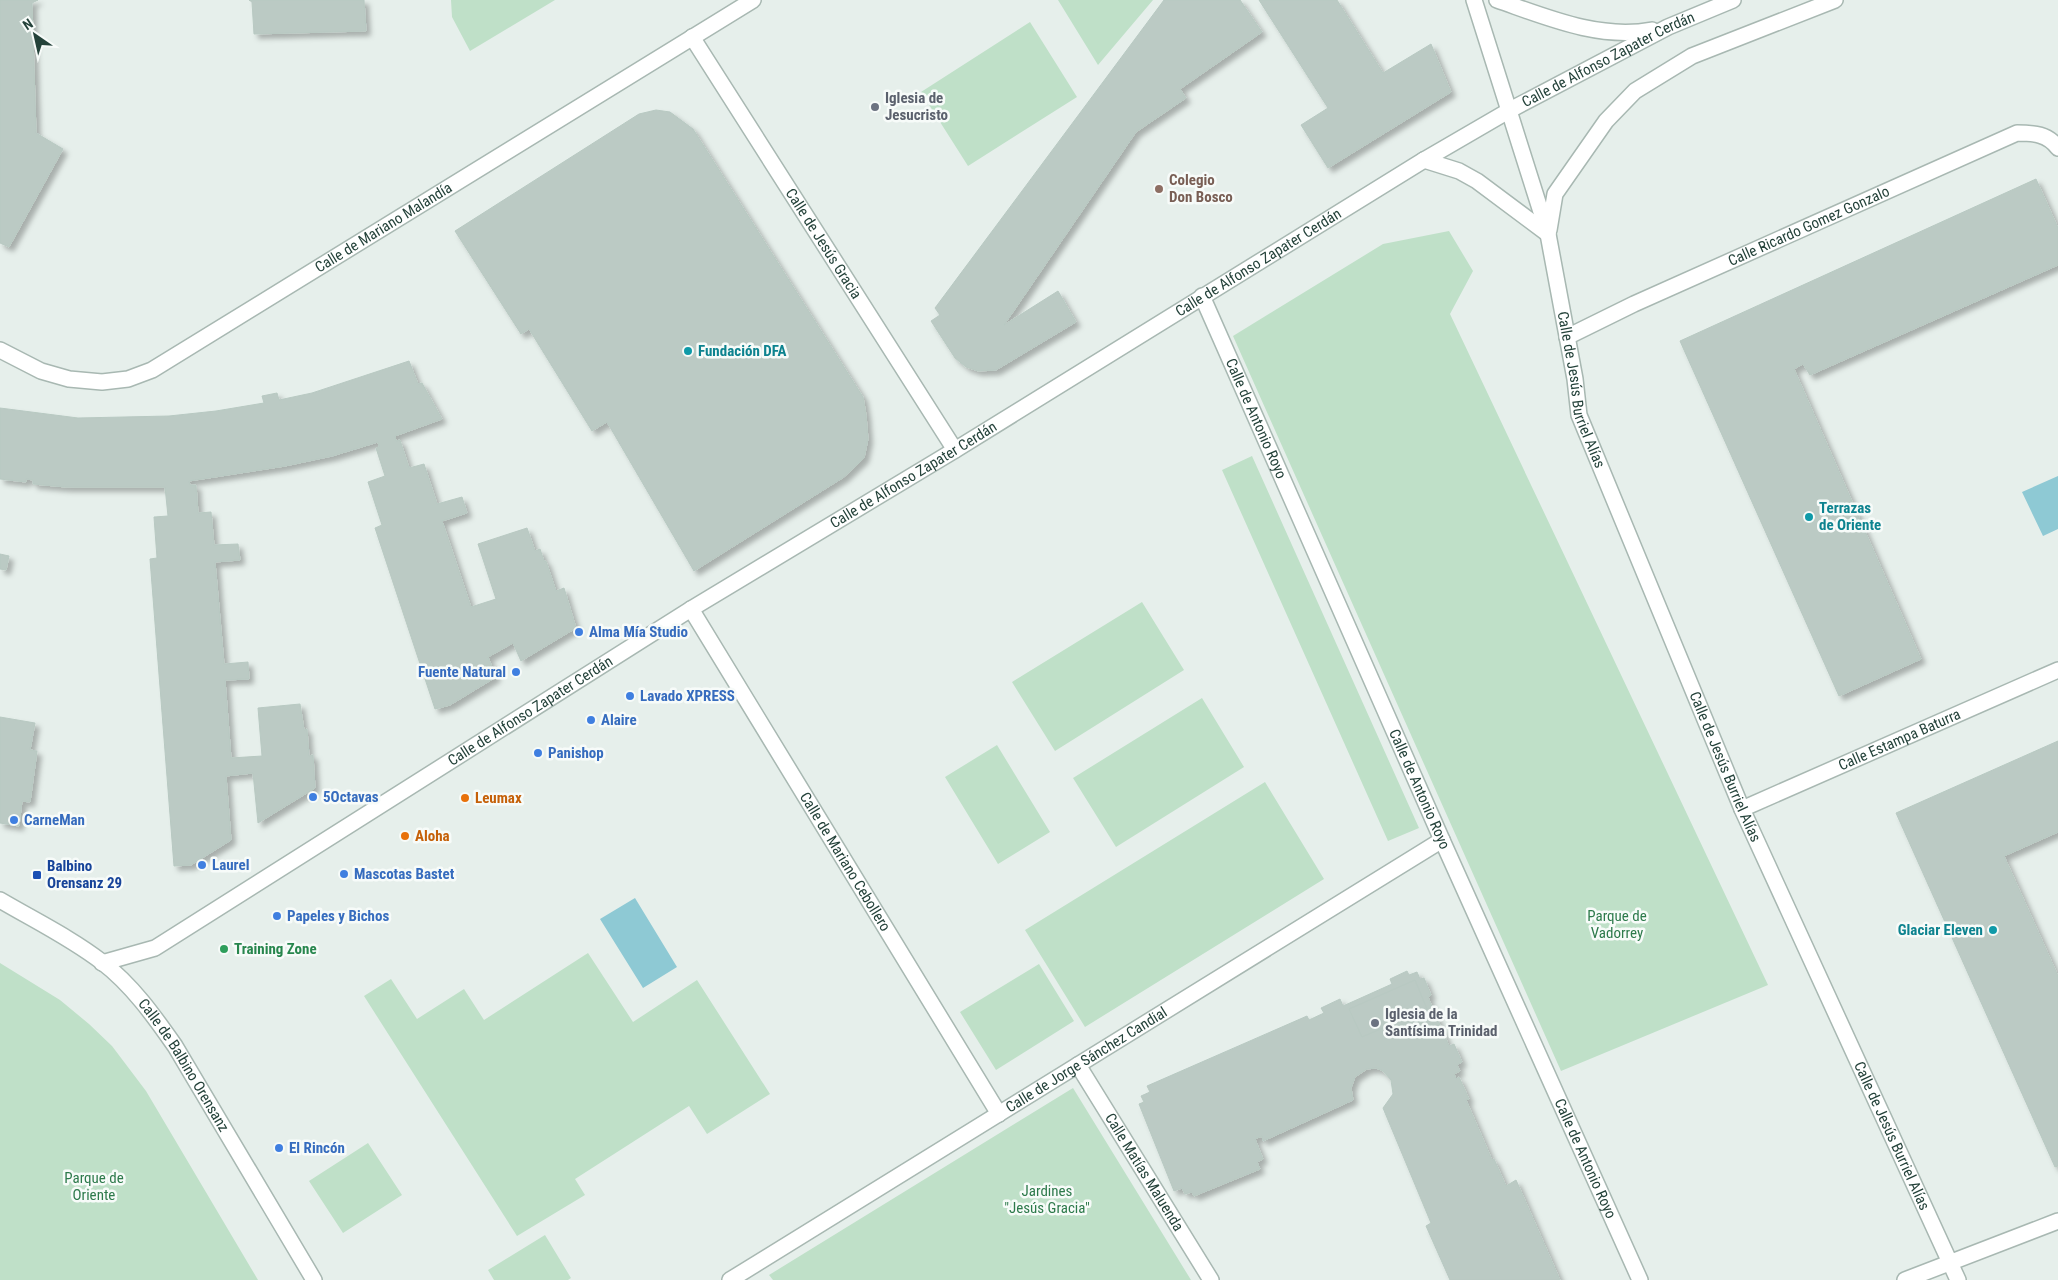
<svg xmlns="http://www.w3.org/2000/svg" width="2058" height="1280" font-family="'Roboto Condensed',sans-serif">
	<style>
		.green { fill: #bfe0c8 }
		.water { fill: #8ec9d4 }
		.building { fill: #bbcac4; stroke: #b8c9c2; filter: url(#shadow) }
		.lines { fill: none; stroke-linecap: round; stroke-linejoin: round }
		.pedestrian-casing { stroke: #a8b8b2; stroke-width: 18 }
		.minor-casing { stroke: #a8b8b2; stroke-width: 18 }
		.tertiary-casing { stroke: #a8b8b2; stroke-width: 18 }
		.pedestrian { stroke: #fff; stroke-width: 15 }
		.minor { stroke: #fff; stroke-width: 15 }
		.tertiary { stroke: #fff; stroke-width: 15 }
		.worship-dot { fill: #6b7280; stroke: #f7fbf9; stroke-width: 2 }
		.education-dot { fill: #8d6e63; stroke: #f7fbf9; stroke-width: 2 }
		.culture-dot { fill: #0f9aa8; stroke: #f7fbf9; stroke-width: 2 }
		.shop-dot { fill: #3f7fe0; stroke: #f7fbf9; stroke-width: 2 }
		.food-dot { fill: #e8710a; stroke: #f7fbf9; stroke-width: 2 }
		.transit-dot { fill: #1a4fb4; stroke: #f7fbf9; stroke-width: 2 }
		.leisure-dot { fill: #2e9e5b; stroke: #f7fbf9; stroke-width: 2 }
		.labels { text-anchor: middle; stroke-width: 5; stroke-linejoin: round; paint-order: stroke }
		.street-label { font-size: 15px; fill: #24423a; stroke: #f7fbf9 }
		.worship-label { font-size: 15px; font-weight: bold; fill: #5b616d; stroke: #f7fbf9; text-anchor: start }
		.education-label { font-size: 15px; font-weight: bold; fill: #785e54; stroke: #f7fbf9; text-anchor: start }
		.culture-label { font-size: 15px; font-weight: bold; fill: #0d838f; stroke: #f7fbf9; text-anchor: start }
		.shop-label { font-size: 15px; font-weight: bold; fill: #366cbe; stroke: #f7fbf9; text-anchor: start }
		.food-label { font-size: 15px; font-weight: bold; fill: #c56008; stroke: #f7fbf9; text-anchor: start }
		.transit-label { font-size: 15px; font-weight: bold; fill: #164399; stroke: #f7fbf9; text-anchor: start }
		.park-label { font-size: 15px; fill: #2d7a4b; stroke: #f7fbf9 }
		.leisure-label { font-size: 15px; font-weight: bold; fill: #27864d; stroke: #f7fbf9; text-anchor: start }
	</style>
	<defs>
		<filter id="shadow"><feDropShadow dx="4.5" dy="4.5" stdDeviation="2.5" flood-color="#0004"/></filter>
	</defs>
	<rect width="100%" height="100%" fill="#e6efeb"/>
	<!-- green -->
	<path class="green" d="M451 0H555L470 51 452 17Z
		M1058 0H1153L1098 65Z
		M1030 22 1077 97 968 166 921 92Z
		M1449 231 1473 271 1450 314 1768 985 1561 1071 1233 336 1383 244Z
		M1252 456 1419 828 1388 841 1222 470Z
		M1142 602 1184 670 1055 751 1012 682Z
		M1202 698 1244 767 1116 847 1073 778Z
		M997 745 1050 832 998 864 945 777Z
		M1265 782 1324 879 1085 1027 1025 930Z
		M588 953 633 1022 697 980 770 1094 707 1134 689 1106 575 1179 585 1195 517 1236 364 996 391 979 417 1019 464 989 484 1020Z
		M0 963 60 1000 89 1024 112 1046 146 1091 258 1280H0Z
		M1039 964 1074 1021 996 1070 960 1012Z
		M1073 1088 1191 1280H773L769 1275Z
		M368 1143 402 1195 343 1233 309 1181Z
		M545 1235 571 1278 568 1280H494L488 1270Z"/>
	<!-- water -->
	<path class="water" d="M2058 476V529L2043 536 2022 492Z
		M635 898 677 967 643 988 600 919Z"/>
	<!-- building -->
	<path class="building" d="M0 0H38L32 3 36 133 63 149 9 247 0 243Z
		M249 0H364L366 31 254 34 252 2Z
		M1164 0H1240L1262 32 1180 89 1186 98 1136 132 1004 325 1058 291 1076 322 996 370 978 371 966 367 955 358 931 321 940 315 935 308Z
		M1259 0H1337L1383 73 1431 44 1451 92 1328 168 1301 125 1328 108Z
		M656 110 670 112 693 129 863 397 866 415 868 439 864 458 844 477 694 571 607 422 592 431 529 329 521 334 455 231 639 114Z
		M2036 179 2058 228V265L1810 375 1803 364 1794 369 1921 659 1839 696 1680 341Z
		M409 361 418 384 422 383 442 419 395 436 396 441 400 440 409 468 424 464 437 504 462 497 467 513 442 521 471 607 496 599 478 544 527 528 535 551 540 549 544 561H546L556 591 564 588 576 628 521 661 513 643 488 657 496 677 450 705 435 709 375 528 382 525 368 482 385 476 376 448 379 447 378 442 332 456 285 466 189 481 190 485H196L198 513 211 512 214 545 238 544 240 560 215 562 224 664 248 662 249 679 225 680 231 758 262 756 258 708 300 704 304 730 307 729 309 756 313 755 315 788 258 823 253 773 226 776 231 840 191 865 174 866 150 559 157 558 154 517 168 516 165 487H66L33 484V480L26 479V482L0 479V408L78 418 169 416 216 411 264 403 262 396 277 393 279 400 312 393Z
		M0 554 9 556 6 570 0 569Z
		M0 717 35 723 30 750 37 751 30 802 22 801 19 826 0 823Z
		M2058 741V832L2004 856 2058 976V1166L2055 1167 1896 813Z
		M1407 971 1409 975 1417 972 1420 979 1424 978 1431 995 1428 997 1449 1046 1454 1044 1462 1062 1457 1065 1460 1071 1454 1074 1456 1079 1459 1077 1469 1099 1466 1100 1492 1160 1494 1159 1506 1186 1516 1180 1560 1280H1450L1426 1226 1431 1223 1383 1108 1393 1094 1391 1080 1383 1071 1376 1068 1367 1069 1355 1077 1351 1088 1353 1100 1263 1141 1262 1136 1255 1139 1263 1159 1257 1162 1260 1169 1194 1196 1192 1192 1185 1194 1182 1188 1174 1191 1139 1104 1144 1102 1141 1096 1150 1092 1147 1086 1307 1016 1309 1020 1324 1013 1321 1008 1340 999 1343 1006 1392 984 1390 979Z
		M1415 980 1427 1009 1362 1037 1349 1009Z"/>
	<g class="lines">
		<!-- pedestrian casing -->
		<g class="pedestrian-casing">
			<g id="pedestrian">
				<path id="s1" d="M1202 296 1442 840 1640 1280"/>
				<path id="s2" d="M691 609 999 1114"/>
				<path id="s3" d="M1078 1065 1211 1280"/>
				<path id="s4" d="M730 1280 1442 840"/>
			</g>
		</g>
		<!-- minor casing -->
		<g class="minor-casing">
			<g id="minor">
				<path id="s5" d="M1474 0 1548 234 1575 379 1579 415 1742 809 1958 1280"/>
				<path d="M1497 0C1546 17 1599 40 1652 30"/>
				<path id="s6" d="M692 37 955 450"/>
				<path id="s7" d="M1424 160 1510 110 1668 27 1733 0"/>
				<path d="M1424 160 1459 171 1477 181 1548 234"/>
				<path d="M1549 230 1555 194 1606 121 1635 91 1692 56 1835 0"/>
				<path id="s8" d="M1567 337 1634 304 2017 133C2034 133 2048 134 2058 148"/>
				<path id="s9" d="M0 350 41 371 69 379 102 382 128 379 152 370 753 0"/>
				<path id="s10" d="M1742 809 2058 670"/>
				<path d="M1905 1280 2058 1221"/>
			</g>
		</g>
		<!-- tertiary casing -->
		<g class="tertiary-casing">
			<g id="tertiary">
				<path id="s11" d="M0 900C34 920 71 938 102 962 132 985 154 1016 175 1046L314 1280"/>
				<path id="s12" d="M102 963 155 948 691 609 955 450 1424 160"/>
			</g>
		</g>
		<!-- pedestrian -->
		<use href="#pedestrian" class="pedestrian"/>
		<!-- minor -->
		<use href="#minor" class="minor"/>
		<!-- tertiary -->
		<use href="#tertiary" class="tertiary"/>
	</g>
	<!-- markers -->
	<g class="worship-dot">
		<circle cx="875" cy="107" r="5"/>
		<circle cx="1375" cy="1023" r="5"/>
	</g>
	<circle class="education-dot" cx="1159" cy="189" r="5"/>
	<g class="culture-dot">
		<circle cx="688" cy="351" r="5"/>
		<circle cx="1809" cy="517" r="5"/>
		<circle cx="1993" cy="930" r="5"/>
	</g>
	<g class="shop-dot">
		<circle cx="579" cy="632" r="5"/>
		<circle cx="516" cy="672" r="5"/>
		<circle cx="630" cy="696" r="5"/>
		<circle cx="591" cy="720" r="5"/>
		<circle cx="538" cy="753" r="5"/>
		<circle cx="313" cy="797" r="5"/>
		<circle cx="14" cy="820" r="5"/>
		<circle cx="202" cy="865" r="5"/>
		<circle cx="344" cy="874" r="5"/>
		<circle cx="277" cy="916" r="5"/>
		<circle cx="279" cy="1148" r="5"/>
	</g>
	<g class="food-dot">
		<circle cx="465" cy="798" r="5"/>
		<circle cx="405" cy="836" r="5"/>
	</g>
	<rect class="transit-dot" x="32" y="870" width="10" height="10" rx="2.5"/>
	<circle class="leisure-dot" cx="224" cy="949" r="5"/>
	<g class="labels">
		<!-- street labels -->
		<g class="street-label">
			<text dy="5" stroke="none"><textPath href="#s7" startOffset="210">Calle de Alfonso Zapater Cerdán</textPath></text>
			<text dy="5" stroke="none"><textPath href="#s8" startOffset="266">Calle Ricardo Gomez Gonzalo</textPath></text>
			<text dy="5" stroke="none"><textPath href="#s9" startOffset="432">Calle de Mariano Malandía</textPath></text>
			<text dy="5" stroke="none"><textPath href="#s6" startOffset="245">Calle de Jesús Gracia</textPath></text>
			<text dy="5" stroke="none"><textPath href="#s12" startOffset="1354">Calle de Alfonso Zapater Cerdán</textPath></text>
			<text dy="5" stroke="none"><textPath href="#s5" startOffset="405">Calle de Jesús Burriel Alías</textPath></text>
			<text dy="5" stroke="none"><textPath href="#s1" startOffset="134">Calle de Antonio Royo</textPath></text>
			<text dy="5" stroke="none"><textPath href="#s12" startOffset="949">Calle de Alfonso Zapater Cerdán</textPath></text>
			<text dy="5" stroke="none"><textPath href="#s12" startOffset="499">Calle de Alfonso Zapater Cerdán</textPath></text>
			<text dy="5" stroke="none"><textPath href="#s10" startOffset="172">Calle Estampa Baturra</textPath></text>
			<text dy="5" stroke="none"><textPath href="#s5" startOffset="810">Calle de Jesús Burriel Alías</textPath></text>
			<text dy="5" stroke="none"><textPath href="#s1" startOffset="539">Calle de Antonio Royo</textPath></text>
			<text dy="5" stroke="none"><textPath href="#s2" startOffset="296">Calle de Mariano Cebollero</textPath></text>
			<text dy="5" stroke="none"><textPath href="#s4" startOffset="419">Calle de Jorge Sánchez Candial</textPath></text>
			<text dy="5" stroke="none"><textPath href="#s11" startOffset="252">Calle de Balbino Orensanz</textPath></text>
			<text dy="5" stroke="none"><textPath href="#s5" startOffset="1215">Calle de Jesús Burriel Alías</textPath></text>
			<text dy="5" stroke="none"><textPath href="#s1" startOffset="944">Calle de Antonio Royo</textPath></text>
			<text dy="5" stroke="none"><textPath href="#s3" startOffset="126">Calle Matías Maluenda</textPath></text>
		</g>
		<!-- worship labels -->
		<g class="worship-label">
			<text x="885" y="103">Iglesia de<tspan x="885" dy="17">Jesucristo</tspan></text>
			<text x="1385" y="1019">Iglesia de la<tspan x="1385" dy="17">Santísima Trinidad</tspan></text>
		</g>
		<!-- education labels -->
		<g class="education-label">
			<text x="1169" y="185">Colegio<tspan x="1169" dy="17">Don Bosco</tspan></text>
		</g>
		<!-- culture labels -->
		<g class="culture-label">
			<text x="698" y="356">Fundación DFA</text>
			<text x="1819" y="513">Terrazas<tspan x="1819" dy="17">de Oriente</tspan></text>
			<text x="1983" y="935" text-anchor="end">Glaciar Eleven</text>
		</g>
		<!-- shop labels -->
		<g class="shop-label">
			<text x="589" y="637">Alma Mía Studio</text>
			<text x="506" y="677" text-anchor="end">Fuente Natural</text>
			<text x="640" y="701">Lavado XPRESS</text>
			<text x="601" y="725">Alaire</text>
			<text x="548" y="758">Panishop</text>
			<text x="323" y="802">5Octavas</text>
			<text x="24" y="825">CarneMan</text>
			<text x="212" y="870">Laurel</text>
			<text x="354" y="879">Mascotas Bastet</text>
			<text x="287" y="921">Papeles y Bichos</text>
			<text x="289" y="1153">El Rincón</text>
		</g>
		<!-- food labels -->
		<g class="food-label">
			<text x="475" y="803">Leumax</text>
			<text x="415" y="841">Aloha</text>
		</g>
		<!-- transit labels -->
		<g class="transit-label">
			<text x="47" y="871">Balbino<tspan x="47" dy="17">Orensanz 29</tspan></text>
		</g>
		<!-- park labels -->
		<g class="park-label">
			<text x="1617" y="921">Parque de<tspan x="1617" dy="17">Vadorrey</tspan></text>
			<text x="94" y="1183">Parque de<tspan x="94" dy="17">Oriente</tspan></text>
			<text x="1047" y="1196">Jardines<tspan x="1047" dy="17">"Jesús Gracia"</tspan></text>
		</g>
		<!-- leisure labels -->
		<g class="leisure-label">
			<text x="234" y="954">Training Zone</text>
		</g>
	</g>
	<!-- north arrow -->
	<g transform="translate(35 35) rotate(326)" stroke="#f7fbf9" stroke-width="4" paint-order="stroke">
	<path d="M0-4L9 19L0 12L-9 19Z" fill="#24423a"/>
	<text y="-8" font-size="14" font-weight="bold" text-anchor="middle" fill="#24423a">N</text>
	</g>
</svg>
